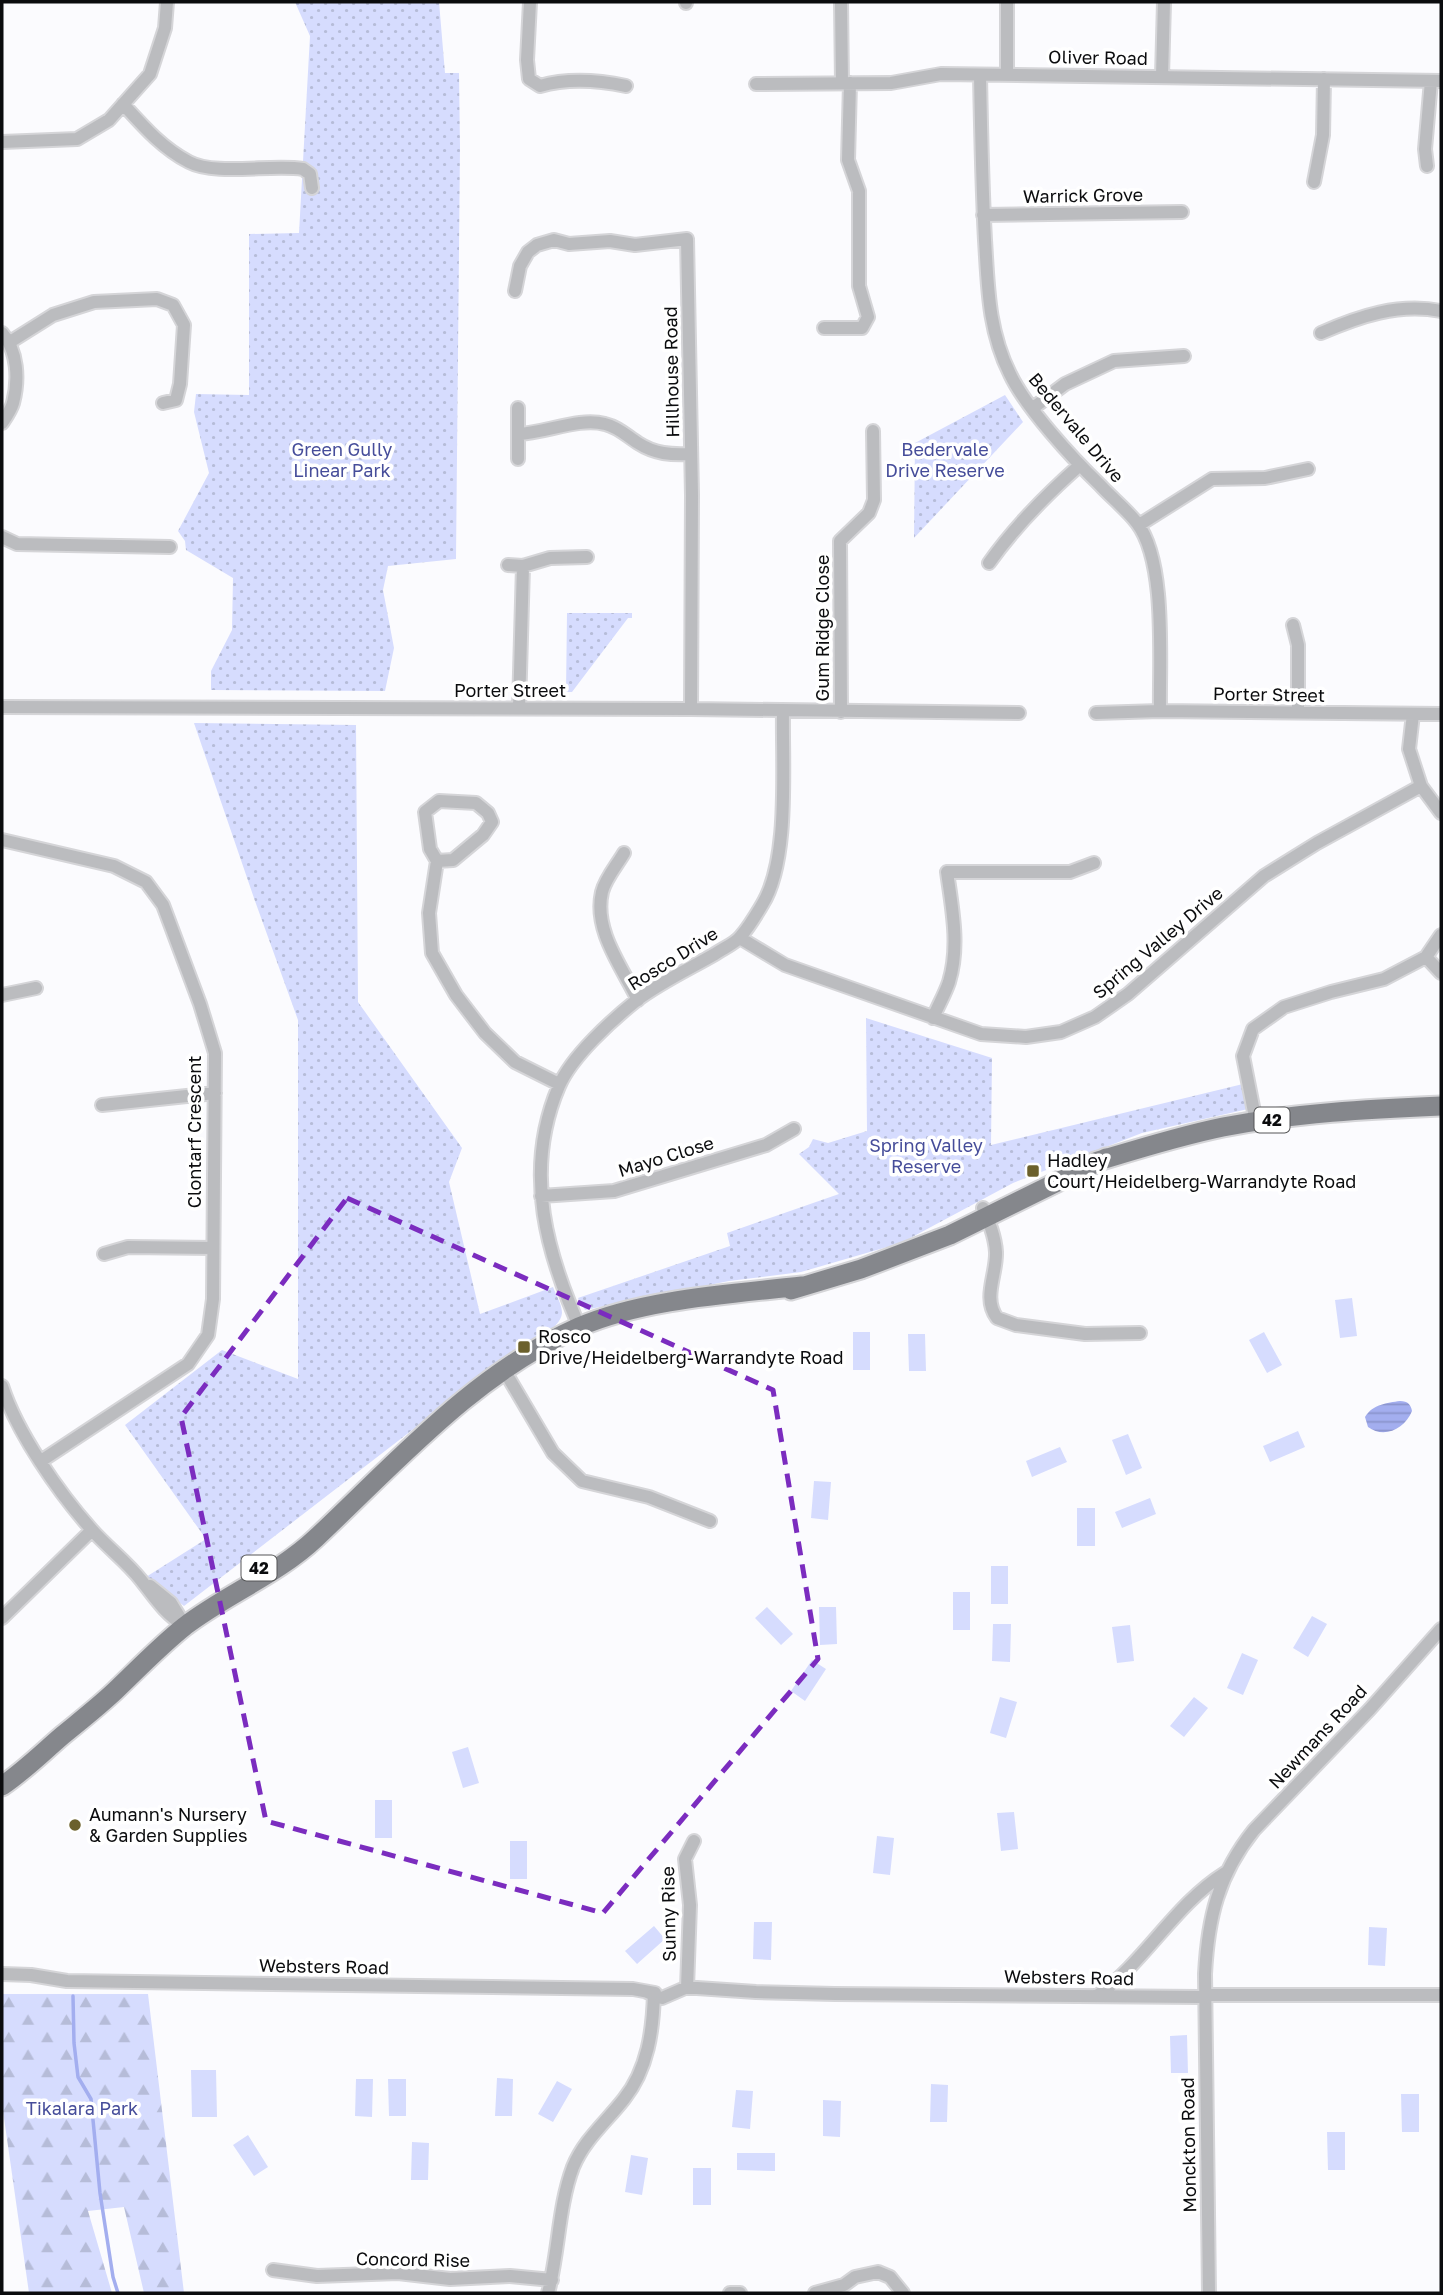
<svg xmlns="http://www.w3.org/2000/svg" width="1443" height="2295" font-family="'Golos Text',sans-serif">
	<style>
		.green { fill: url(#green-dots) }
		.forest { fill: url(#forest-firs) }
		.pitch { fill: #d6dcfe }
		.water { fill: url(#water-rules) }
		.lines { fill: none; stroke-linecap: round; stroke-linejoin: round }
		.stream { stroke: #a3aeef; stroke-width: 3.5 }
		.minor-casing { stroke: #d5d5d8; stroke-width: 16 }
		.primary-casing { stroke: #d5d5d8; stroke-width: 23 }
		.minor { stroke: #bbbcbf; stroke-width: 12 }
		.primary { stroke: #85878c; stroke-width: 19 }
		.marked { fill: none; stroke: #7b2cbf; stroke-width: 5; stroke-dasharray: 14 9; stroke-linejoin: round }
		.poi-dot { fill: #6b602c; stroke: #fff; stroke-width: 2.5 }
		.labels { text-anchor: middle; stroke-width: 7; stroke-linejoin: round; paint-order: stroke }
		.shield { fill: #fff; stroke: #545556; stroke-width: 2 }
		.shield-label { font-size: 16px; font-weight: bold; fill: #0b0c0e }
		.street-label { font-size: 18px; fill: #0b0c0e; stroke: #fff }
		.park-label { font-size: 18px; fill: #464d9a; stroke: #fff }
		.poi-label { font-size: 18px; fill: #0b0c0e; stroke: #fff; text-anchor: start }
	</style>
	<defs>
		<pattern id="green-dots" width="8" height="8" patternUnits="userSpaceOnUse" patternTransform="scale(1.75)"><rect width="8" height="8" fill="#d6dcfe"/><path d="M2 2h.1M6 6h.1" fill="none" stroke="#b6bcd8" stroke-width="1.8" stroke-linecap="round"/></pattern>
		<pattern id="forest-firs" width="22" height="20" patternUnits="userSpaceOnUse" patternTransform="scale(1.75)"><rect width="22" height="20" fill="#d6dcfe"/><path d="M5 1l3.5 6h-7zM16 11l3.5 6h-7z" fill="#b6bcd8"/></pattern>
		<pattern id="water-rules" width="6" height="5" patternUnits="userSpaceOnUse" patternTransform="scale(1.75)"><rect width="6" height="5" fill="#a3aeef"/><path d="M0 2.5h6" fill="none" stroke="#8b94cc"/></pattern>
	</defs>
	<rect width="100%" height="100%" fill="#fbfbfe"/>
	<!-- green -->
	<path class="green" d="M295 2H439L445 73H459L460 147 456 559 388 566 383 590 394 648 385 691 211 690V671L232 630 233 578 186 550 185 541 178 531 209 473 194 412 196 394 249 395V234L299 233 310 36Z
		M1005 395 1023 422 914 538 915 443Z
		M567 613H632V618H628L572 692H566Z
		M194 723 356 725 358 1002 462 1148 449 1182 480 1314 553 1287C556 1295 562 1304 562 1313 561 1331 517 1351 503 1360L184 1606 146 1577 206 1539 125 1425 222 1350 298 1379V1020L255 901Z
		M866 1018 992 1058 991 1145 1243 1084 1248 1109 1142 1133 1013 1183 901 1243 801 1272 729 1281 585 1310 578 1298 730 1246 727 1233 839 1194 799 1154 809 1147 813 1139 828 1143 867 1131Z"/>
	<!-- forest -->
	<path class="forest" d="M2 1994H148L184 2293H144L124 2207 88 2211 112 2293H29L2 2104Z"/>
	<!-- pitch -->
	<path class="pitch" d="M1352 1298 1357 1336 1340 1338 1335 1300Z
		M853 1332H870V1370H853Z
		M1264 1332 1282 1365 1267 1373 1249 1340Z
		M908 1334H925L926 1371H909Z
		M1298 1431 1305 1447 1270 1462 1263 1446Z
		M1128 1434 1142 1468 1126 1475 1112 1440Z
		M1060 1447 1067 1462 1032 1477 1026 1461Z
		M814 1481 831 1482 828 1520 811 1518Z
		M1150 1498 1156 1514 1122 1528 1115 1512Z
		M1077 1508H1095V1546H1077Z
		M991 1566H1008V1604H991Z
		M953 1592H970V1630H953Z
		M767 1607 793 1634 781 1645 755 1618Z
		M819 1607H836L837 1644 820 1645Z
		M1312 1616 1327 1624 1308 1657 1293 1648Z
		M993 1624H1011L1010 1662 992 1661Z
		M1130 1625 1134 1661 1117 1663 1112 1627Z
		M1242 1653 1258 1660 1243 1695 1227 1688Z
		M812 1660 826 1669 805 1701 791 1691Z
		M1000 1697 1017 1702 1006 1738 990 1733Z
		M1194 1697 1208 1708 1184 1737 1170 1726Z
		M468 1747 479 1783 463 1788 452 1752Z
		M375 1800H392V1838H375Z
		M1014 1812 1018 1849 1001 1851 997 1813Z
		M877 1836 894 1838 890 1875 873 1873Z
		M510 1841H527V1879H510Z
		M754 1922H772L771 1960 753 1959Z
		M654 1926 665 1939 637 1964 625 1951Z
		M1369 1927 1387 1928 1385 1966 1368 1965Z
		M1187 2035 1188 2073H1171L1170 2036Z
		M191 2070H216L217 2117H192Z
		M497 2078 513 2079 512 2116H495Z
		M356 2079H373L372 2117 355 2116Z
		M388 2079H406V2116H389Z
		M557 2081 572 2089 553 2122 538 2114Z
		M931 2084 948 2085 947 2122H930Z
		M736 2090 753 2091 750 2129 732 2127Z
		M1401 2094H1419V2132H1402Z
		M823 2100 841 2101 840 2137 823 2136Z
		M1327 2132H1345V2170H1328Z
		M248 2135 268 2167 254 2176 233 2145Z
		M412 2142 429 2143 428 2180H411Z
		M737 2153H775V2171L737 2170Z
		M631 2155 648 2158 642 2195 625 2192Z
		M693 2168H711V2205H693Z"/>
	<!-- water -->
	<path class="water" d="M1400 1401C1408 1401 1411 1405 1412 1411 1405 1429 1384 1439 1368 1427L1365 1417C1373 1404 1387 1403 1400 1401Z"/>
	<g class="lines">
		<!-- stream -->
		<path class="stream" d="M73 1996 74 2043 78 2077 91 2099 100 2193 113 2277 118 2293"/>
		<!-- minor casing -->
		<g class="minor-casing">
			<path id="minor" d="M530 2 527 60 529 79 540 86C568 78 597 80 626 86
				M686 2V3
				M841 2 842 83
				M1007 2V75
				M980 75C981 130 982 185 985 240 988 287 988 330 1010 374 1026 408 1073 459 1100 485 1112 498 1127 510 1137 523 1167 562 1159 662 1160 711
				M1162 76 1164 2
				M756 84 891 83 941 74 1441 81
				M123 104C143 126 162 148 189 162 215 176 272 164 303 169L310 174 312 188
				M2 142 77 139 109 120 150 74 165 28 167 2
				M1427 166 1425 149 1431 81
				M1314 182 1323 135 1324 79
				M983 215 1182 212
				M515 291 520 266 528 252 537 245 554 240 569 244 610 241 635 245 687 239 692 495 691 709
				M824 328H862L868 317 859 286V191L848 160 850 83
				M2 333C18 351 19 380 13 403 11 410 6 417 2 423
				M1321 333C1360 316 1398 303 1441 311
				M10 342 53 315 94 302 157 299 173 305 184 325 180 384 176 400 163 403
				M518 408V459
				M1033 408 1065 384 1114 361 1184 356
				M518 434C546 433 579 417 605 424 618 427 627 436 638 443 655 454 671 455 691 454
				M1139 525 1212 479 1265 478 1308 469
				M2 537 17 544 170 547
				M989 563C1015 526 1046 495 1080 465
				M508 565 523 566 550 558 587 557
				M1293 625 1298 645V712
				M2 707 691 709 1019 713
				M519 708 523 566
				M841 712 840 541 869 513 874 500 873 431
				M1096 713 1160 711 1441 714
				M1413 714 1409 749 1421 786 1441 813
				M2 840 114 866 146 882 163 905 200 1004 215 1053 213 1299 208 1335 188 1364 41 1461
				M624 853C617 865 605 879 602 892 593 930 622 967 638 1000
				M437 861 453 860 483 835 492 822 488 813 476 803 439 801 425 812 430 849 437 861 429 913 432 953 456 995 485 1033 515 1062 559 1084
				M740 938 785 965 981 1034 1026 1037 1061 1032 1095 1017 1128 994 1264 876 1317 843 1421 786
				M1426 957 1441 973
				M2 995 36 988
				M933 1018C938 1006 945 994 949 982 960 946 952 908 947 872H1070L1094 863
				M102 1105 215 1093
				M1256 1122 1243 1056 1253 1029 1284 1007 1331 992 1384 979 1426 957 1441 935
				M541 1196 614 1191 766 1145 794 1129
				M983 1208C989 1222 995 1236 996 1252 997 1274 982 1298 997 1318L1016 1325 1085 1334 1140 1333
				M104 1254 128 1247 213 1248
				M584 1337C547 1257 522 1172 559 1086 572 1056 612 1020 637 1000 661 982 689 969 715 954 723 948 735 944 741 936 749 927 756 915 762 905 790 860 782 765 783 712
				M504 1370 553 1453 582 1481 649 1497 710 1521
				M2 1386C17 1433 59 1493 92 1530 108 1548 127 1562 141 1580 155 1598 165 1614 185 1626
				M150 1586 171 1603 185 1626
				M2 1618 92 1530
				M2 1974 31 1975 67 1981 633 1989 655 1993
				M687 1988 690 1905 685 1859 694 1841
				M647 1992 662 1998 685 1988H697L756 1992 835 1994 1200 1997 1210 1995H1441
				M1097 1996C1146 1961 1174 1905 1225 1873
				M273 2270 317 2276 398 2273 450 2279 510 2276 552 2280
				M548 2293C559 2252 558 2207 573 2167 584 2140 606 2122 624 2099 648 2069 653 2030 654 1993
				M730 2293H740
				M815 2293 844 2285 855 2277 878 2272 890 2277 903 2293
				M1209 2293 1205 1974C1208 1918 1218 1875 1254 1830L1370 1709 1441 1629"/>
		</g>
		<!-- primary casing -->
		<g class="primary-casing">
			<path id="primary" d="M1095 1162C1138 1149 1179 1136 1223 1127 1295 1113 1369 1109 1441 1106
				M791 1290 861 1269 950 1235 1106 1158
				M2 1786C24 1771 42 1753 63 1735 80 1721 98 1707 115 1691 138 1669 160 1646 185 1626 227 1594 278 1574 316 1538 398 1461 474 1374 579 1327 643 1299 732 1294 802 1286"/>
		</g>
		<!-- minor -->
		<use href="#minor" class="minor"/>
		<!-- primary -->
		<use href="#primary" class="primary"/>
	</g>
	<!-- marked area -->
	<path class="marked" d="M347 1198 773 1390 818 1659 603 1913 266 1821 181 1417Z"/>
	<!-- markers -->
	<g class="poi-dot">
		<rect x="1026" y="1164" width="14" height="14" rx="3.5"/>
		<rect x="517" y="1340" width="14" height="14" rx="3.5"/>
		<circle cx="75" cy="1825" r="7"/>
	</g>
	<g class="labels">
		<!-- shield labels -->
		<g class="shield">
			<rect x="1254.5" y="1107.5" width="35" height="25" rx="5"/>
			<rect x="241.5" y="1555.5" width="35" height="25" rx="5"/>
		</g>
		<g class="shield-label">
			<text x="1272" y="1126">42</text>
			<text x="259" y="1574">42</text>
		</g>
		<!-- street labels -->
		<g class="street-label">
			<text transform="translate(1098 58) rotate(1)" y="6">Oliver Road</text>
			<text transform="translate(1083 196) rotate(-1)" y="6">Warrick Grove</text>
			<text transform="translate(672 372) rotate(-91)" y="6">Hillhouse Road</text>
			<text transform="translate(1076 428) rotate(50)" y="6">Bedervale Drive</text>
			<text transform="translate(823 628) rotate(-90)" y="6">Gum Ridge Close</text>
			<text x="510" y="697">Porter Street</text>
			<text transform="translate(1269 695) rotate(1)" y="6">Porter Street</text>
			<text transform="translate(1158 943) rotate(-40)" y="6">Spring Valley Drive</text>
			<text transform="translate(673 959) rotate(-32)" y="6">Rosco Drive</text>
			<text transform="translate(195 1132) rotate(-90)" y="6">Clontarf Crescent</text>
			<text transform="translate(666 1157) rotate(-17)" y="6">Mayo Close</text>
			<text transform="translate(1318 1737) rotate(-47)" y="6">Newmans Road</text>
			<text transform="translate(669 1914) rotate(-91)" y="6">Sunny Rise</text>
			<text transform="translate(324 1967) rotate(1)" y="6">Websters Road</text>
			<text transform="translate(1069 1978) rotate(1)" y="6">Websters Road</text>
			<text transform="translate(1189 2145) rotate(-91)" y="6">Monckton Road</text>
			<text transform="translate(413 2260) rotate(1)" y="6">Concord Rise</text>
		</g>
		<!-- park labels -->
		<g class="park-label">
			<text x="342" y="456">Green Gully<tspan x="342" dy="21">Linear Park</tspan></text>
			<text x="945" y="456">Bedervale<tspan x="945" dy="21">Drive Reserve</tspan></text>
			<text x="926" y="1152">Spring Valley<tspan x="926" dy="21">Reserve</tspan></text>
			<text x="82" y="2115">Tikalara Park</text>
		</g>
		<!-- poi labels -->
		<g class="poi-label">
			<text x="1047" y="1167">Hadley<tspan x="1047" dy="21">Court/Heidelberg-Warrandyte Road</tspan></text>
			<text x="538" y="1343">Rosco<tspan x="538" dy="21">Drive/Heidelberg-Warrandyte Road</tspan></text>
			<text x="89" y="1821">Aumann's Nursery<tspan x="89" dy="21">&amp; Garden Supplies</tspan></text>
		</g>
	</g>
	<!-- border -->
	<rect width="1443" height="2295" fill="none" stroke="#0b0c0e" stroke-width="7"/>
</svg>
